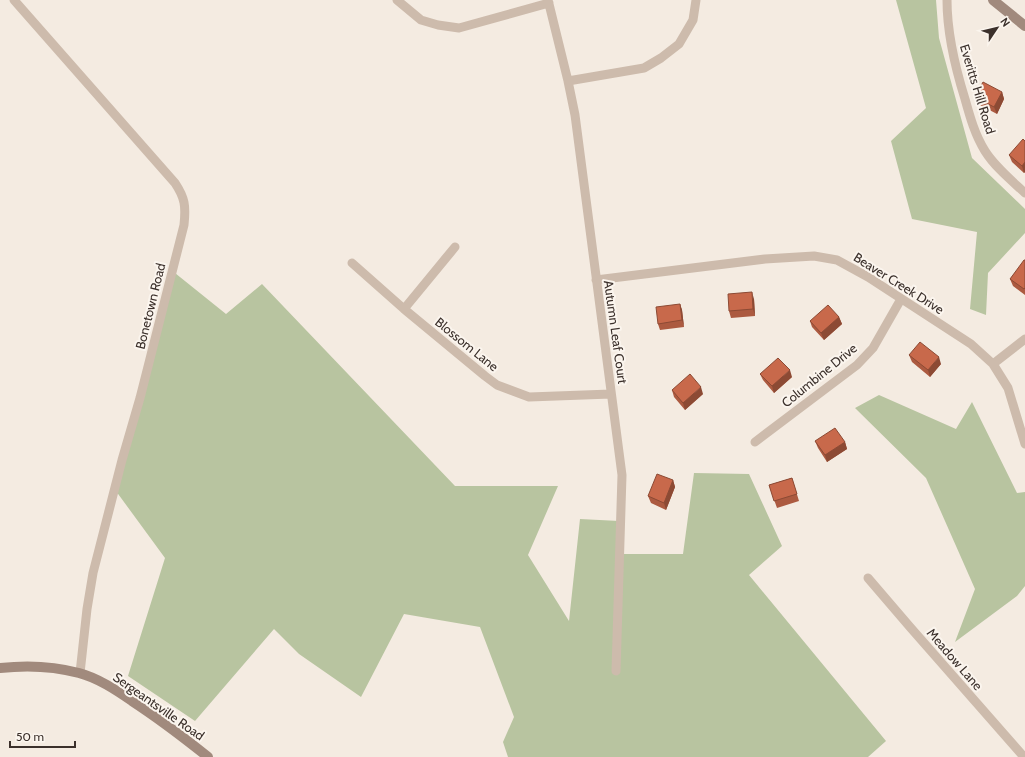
<svg xmlns="http://www.w3.org/2000/svg" width="1025" height="757" font-family="Cabin,sans-serif">
	<style>
		.green { fill: #b8c4a0 }
		.lines { fill: none; stroke-linecap: round; stroke-linejoin: round }
		.minor { stroke: #cdbbac; stroke-width: 9 }
		.secondary { stroke: #a18a7d; stroke-width: 10 }
		.wall { fill: #ac5a40 }
		.shaded-wall { fill: #8c4a34 }
		.building { fill: #c8694b; stroke: #8c4a34 }
		.labels { text-anchor: middle; stroke-width: 4; stroke-linejoin: round; paint-order: stroke }
		.street-label { font-size: 13px; fill: #3b302b; stroke: #fbf5ee }
	</style>
	<rect width="100%" height="100%" fill="#f4ebe1"/>
	<!-- green -->
	<path class="green" d="M896 0H936L939 38 972 158 1025 209V233L988 273 986 315 970 309 977 232 912 219 891 141 926 108Z
		M170 269 226 314 262 284 455 486H558L528 555 569 621 580 519 619 521 618 554H683L694 473 749 474 782 546 749 575 886 741 868 757H508L503 742 514 717 480 627 404 614 361 697 299 654 274 629 195 721 128 676 165 558 113 487Z
		M879 395 956 429 972 402 1017 493 1025 492V586L1017 596 955 642 975 589 926 478 855 408Z"/>
	<g class="lines">
		<!-- minor -->
		<path class="minor" d="M14 0 175 183C185 198 186 206 184 225L140 398 122 460 93 573 87 609 80 673
			M397 0 421 20 438 25 459 28 549 3
			M548 0 568 81 575 115 622 475 616 671
			M947 0C947 34 955 67 965 99 970 117 975 135 985 151 995 167 1011 180 1025 193
			M568 81 644 68 661 58 679 44 693 20 696 0
			M352 263 404 309 485 376 497 385 529 397 611 394
			M596 280 765 259 814 256 837 260 868 277 971 344 993 364 1008 388 1025 444
			M404 309 455 247
			M993 364 1025 339
			M755 442 857 365 873 348 901 299
			M868 578 910 627 1024 757"/>
		<!-- secondary -->
		<path class="secondary" d="M993 0 1025 26
			M0 668C26 665 53 666 79 673 98 678 116 690 132 701 158 718 183 737 208 757"/>
	</g>
	<!-- wall -->
	<path class="wall" d="M1002 92 1004 99 997 114 978 104 975 97Z
		M1025 141V172L1024 173 1012 162 1009 155Z
		M1025 260V295L1013 286 1010 279Z
		M754 299 755 316 731 318 729 311Z
		M680 304 682 310 684 327 660 330 658 324Z
		M839 317 842 324 824 340 812 327 810 321Z
		M909 355 941 364 930 377 912 362Z
		M760 374 792 377 774 393 763 380Z
		M672 390 703 394 685 410 674 397Z
		M815 441 845 442 847 449 827 462 818 448Z
		M792 478 799 501 777 508 769 485Z
		M673 480 675 487 666 510 651 503 648 496Z"/>
	<!-- shaded-wall -->
	<path class="shaded-wall" d="M1002 92 1004 99 997 114 994 107Z
		M1025 162V172L1024 173 1022 166Z
		M752 292 754 299 755 316 753 309Z
		M680 304 682 310 684 327 682 320Z
		M839 317 842 324 824 340 821 333Z
		M939 357 941 364 930 377 928 370Z
		M790 370 792 377 774 393 772 386Z
		M701 387 703 394 685 410 683 403Z
		M845 442 847 449 827 462 825 455Z
		M673 480 675 487 666 510 664 503Z"/>
	<!-- building -->
	<path class="building" d="M983 82 1002 92 994 107 975 97Z
		M1023 139 1025 141V162L1022 166 1009 155Z
		M1024 260H1025V288L1024 289 1010 279Z
		M752 292 753 309 729 311 728 294Z
		M680 304 682 320 658 324 656 307Z
		M828 305 839 317 821 333 810 321Z
		M920 342 939 357 928 370 909 355Z
		M778 358 790 370 772 386 760 374Z
		M690 374 701 387 683 403 672 390Z
		M835 428 845 442 825 455 815 441Z
		M657 474 673 480 664 503 648 496Z
		M792 478 797 494 774 501 769 485Z"/>
	<g class="labels">
		<!-- street labels -->
		<g class="street-label">
			<text transform="translate(978 89) rotate(73)" y="5">Everitts Hill Road</text>
			<text transform="translate(899 283) rotate(32)" y="5">Beaver Creek Drive</text>
			<text transform="translate(150 306) rotate(-76)" y="5">Bonetown Road</text>
			<text transform="translate(616 332) rotate(82)" y="5">Autumn Leaf Court</text>
			<text transform="translate(467 344) rotate(39)" y="5">Blossom Lane</text>
			<text transform="translate(819 375) rotate(-39)" y="5">Columbine Drive</text>
			<text transform="translate(955 659) rotate(49)" y="5">Meadow Lane</text>
			<text transform="translate(159 706) rotate(35)" y="5">Sergeantsville Road</text>
		</g>
	</g>
	<!-- north arrow -->
	<g transform="translate(997 28) rotate(55)" stroke="#fbf5ee" stroke-width="3" paint-order="stroke">
	<path d="M0-3L7 15L0 10L-7 15Z" fill="#3b302b"/>
	<text y="-6" font-size="11" font-weight="bold" text-anchor="middle" fill="#3b302b">N</text>
	</g>
	<!-- scale -->
	<path d="M10 741v6h65v-6" fill="none" stroke="#3b302b" stroke-width="2"/>
	<text x="16" y="741" font-size="12" fill="#3b302b" stroke="#fbf5ee" stroke-width="3" paint-order="stroke">50 m</text>
</svg>
